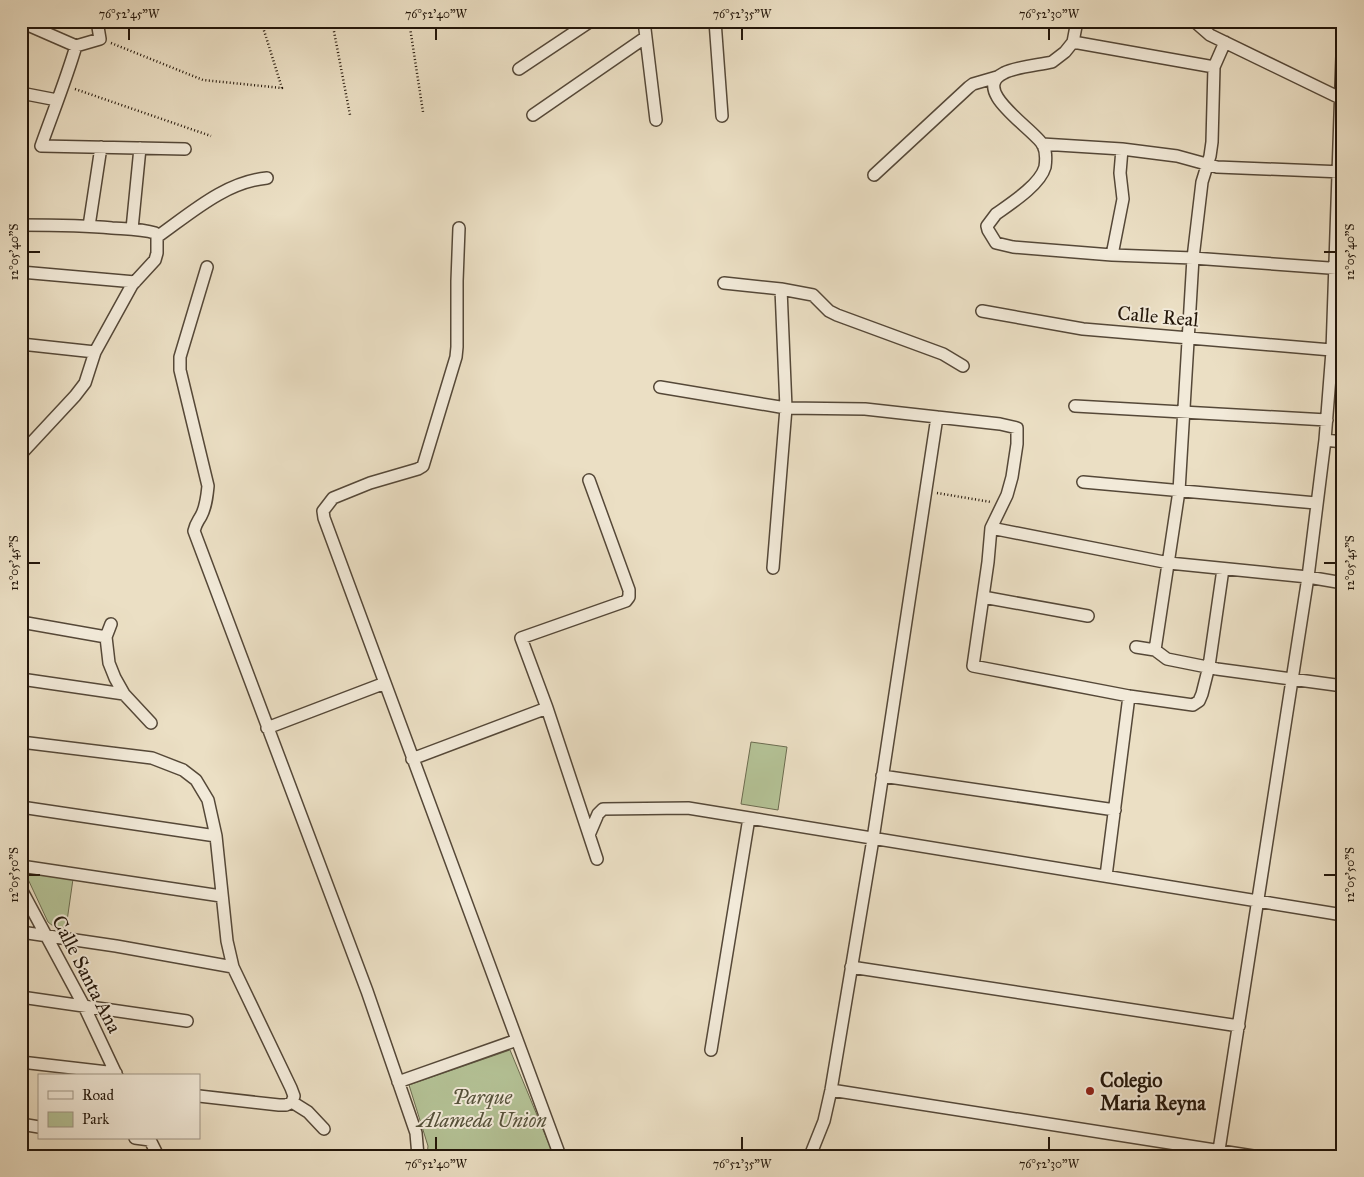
<svg xmlns="http://www.w3.org/2000/svg" width="1364" height="1177" font-family="'IM FELL Great Primer',serif">
	<style>
		.green { fill: #b4c296; stroke: #6c6c50 }
		.lines { fill: none; stroke-linecap: round; stroke-linejoin: round }
		.minor-casing { stroke: #554838; stroke-width: 14 }
		.path { stroke: #23160a; stroke-width: 2.5; stroke-dasharray: 1 2.5; stroke-linecap: butt }
		.minor { stroke: #f2ead9; stroke-width: 11 }
		.ticks { fill: none; stroke: #23160a; stroke-width: 2 }
		.poi-dot { fill: #8f2418; stroke: #f2ead9; stroke-width: 2 }
		.labels { text-anchor: middle; stroke-width: 4; stroke-linejoin: round; paint-order: stroke }
		.street-label { font-size: 20px; fill: #23160a; stroke: #f2ead9 }
		.poi-label { font-size: 20px; font-weight: bold; fill: #23160a; stroke: #f2ead9; text-anchor: start }
		.park-label { font-size: 20px; font-style: italic; fill: #56523b; stroke: #f2ead9 }
		.neatline { fill: none; stroke: #23160a; stroke-width: 2 }
		.ticks-label { font-size: 12px; text-anchor: middle; fill: #23160a }
	</style>
	<rect width="100%" height="100%" fill="#ebdfc4"/>
	<filter id="stains"><feTurbulence type="fractalNoise" baseFrequency=".004" numOctaves="4"/><feColorMatrix values="0 0 0 0 .2 0 0 0 0 .09 0 0 0 0 .02 0 0 0 .5 -.17"/></filter>
	<radialGradient id="worn" r=".72"><stop offset=".6" stop-color="#630" stop-opacity="0"/><stop offset="1" stop-color="#630" stop-opacity=".3"/></radialGradient>
	<!-- green -->
	<path class="green" d="M751 742 787 747 778 810 741 804Z
		M29 871 73 879 66 928 53 926 48 922 27 877 26 874Z
		M510 1050 554 1156H427L428 1146 409 1085Z"/>
	<g class="lines">
		<!-- minor casing -->
		<g class="minor-casing">
			<path id="minor" d="M644 21 656 120
				M715 21 722 116
				M1077 21 1073 42 1065 52 1052 62C1039 65 1015 67 1004 73 969 90 1034 129 1043 145 1046 151 1046 160 1045 167 1040 185 1010 204 996 214L987 226 988 230 996 243 1013 247 1112 255 1193 258 1343 269
				M1194 21 1210 35 1340 98
				M21 22 76 46 100 39 97 21
				M1073 42 1214 67
				M76 46C66 80 53 112 41 146L185 149
				M519 69 591 21
				M21 93 57 100
				M533 115 646 37
				M1042 144 1122 149 1177 156 1217 167 1343 172
				M874 175 969 87 973 84 997 77
				M21 225C52 225 82 225 112 228 126 229 142 229 155 233L157 237V253L155 260 132 285 95 352 85 383 75 396 21 454
				M89 226 101 147
				M459 228 457 281V347L456 357 423 466 418 469 370 483 333 498 323 511 324 518 560 1156
				M132 229 140 148
				M157 237C191 213 225 182 267 178
				M1112 255 1123 199 1120 173 1122 149
				M207 267 180 357V370L208 486C207 496 206 507 201 516 197 523 196 523 194 531L367 991 416 1133 418 1156
				M21 272 135 282
				M724 283 781 289 813 295 829 311 837 315 943 354 963 366
				M982 311 1083 329 1343 351
				M21 344 95 352
				M660 387 786 408 865 409 1000 424 1017 428V444L1012 477 1007 495 991 528 988 562 973 666 1129 696 1193 705 1199 701 1202 694 1209 666 1223 569
				M1075 406 1327 420
				M1325 440 1343 442
				M589 480 629 590V597L626 601 521 638 547 708 597 859
				M1083 482 1316 503
				M991 528 1169 563 1308 577 1343 583
				M773 568 786 408 781 289
				M983 597 1088 616
				M21 622 106 637
				M111 624 106 637 109 663 115 678 124 694 151 723
				M1136 647 1155 650 1167 659 1217 669 1343 686
				M1155 650 1179 491 1193 258 1202 182 1210 156 1212 142 1214 67 1225 42
				M21 679 124 694
				M267 728 385 683
				M21 742 152 758 183 770 196 780 208 800 216 836 227 941 233 967 291 1088 294 1096 292 1102
				M412 759 547 708
				M882 776 1115 810
				M21 807 216 836
				M589 835 598 814 603 809 688 808 1343 915
				M21 866 221 896
				M1106 876 1129 696
				M21 889 84 1006 117 1076
				M21 932 116 946 233 967
				M851 967 1239 1026
				M21 997 187 1021
				M711 1050 749 818
				M21 1062 116 1073
				M398 1082 517 1040
				M831 1090 1253 1156
				M199 1096 279 1105H286L292 1102
				M292 1102 308 1112 324 1129
				M21 1124 39 1127
				M135 1138 150 1140
				M149 1138 158 1156
				M1219 1150 1308 577 1325 440 1332 351 1343 27
				M810 1156 824 1121 831 1090 873 839 937 417"/>
		</g>
		<!-- path -->
		<path class="path" d="M332 21 350 115
			M409 21 423 112
			M111 43 203 80 282 88 261 21
			M75 89 211 136
			M937 493 991 502"/>
		<!-- minor -->
		<use href="#minor" class="minor"/>
	</g>
	<!-- ticks -->
	<path class="ticks" d="M129 28V40M436 28V40M742 28V40M1049 28V40M28 252H40M1324 252H1336M28 563H40M1324 563H1336M28 875H40M1324 875H1336M436 1137V1150M742 1137V1150M1049 1137V1150"/>
	<!-- markers -->
	<circle class="poi-dot" cx="1090" cy="1091" r="5"/>
	<g class="labels">
		<!-- street labels -->
		<g class="street-label">
			<text transform="translate(1158 316) rotate(5)" y="7">Calle Real</text>
			<text transform="translate(87 974) rotate(63)" y="7">Calle Santa Ana</text>
		</g>
		<!-- poi labels -->
		<g class="poi-label">
			<text x="1100" y="1087">Colegio<tspan x="1100" dy="23">Maria Reyna</tspan></text>
		</g>
		<!-- park labels -->
		<g class="park-label">
			<text x="482" y="1104">Parque<tspan x="482" dy="23">Alameda Union</tspan></text>
		</g>
	</g>
	<!-- margin -->
	<rect width="1364" height="1177" fill="none" stroke="#ebdfc4" stroke-width="55"/>
	<!-- legend -->
	<rect x="38" y="1074" width="162" height="65" fill="#f2ead9" stroke="#9f9586"/>
	<rect x="48" y="1091" width="25" height="8" fill="#f2ead9" stroke="#9f9586"/>
	<text x="82" y="1100" font-size="15" fill="#23160a">Road</text>
	<rect x="48" y="1112" width="25" height="15" fill="#b4c296" stroke="#9f9586"/>
	<text x="82" y="1124" font-size="15" fill="#23160a">Park</text>
	<rect x="28" y="28" width="1308" height="1122" class="neatline"/>
	<g class="ticks-label">
		<text x="129" y="18">76°52'45"W</text>
		<text x="436" y="18">76°52'40"W</text>
		<text x="742" y="18">76°52'35"W</text>
		<text x="1049" y="18">76°52'30"W</text>
		<text transform="translate(14 252) rotate(-90)" y="4">12°05'40"S</text>
		<text transform="translate(1350 252) rotate(-90)" y="4">12°05'40"S</text>
		<text transform="translate(14 563) rotate(-90)" y="4">12°05'45"S</text>
		<text transform="translate(1350 563) rotate(-90)" y="4">12°05'45"S</text>
		<text transform="translate(14 875) rotate(-90)" y="4">12°05'50"S</text>
		<text transform="translate(1350 875) rotate(-90)" y="4">12°05'50"S</text>
		<text x="436" y="1168">76°52'40"W</text>
		<text x="742" y="1168">76°52'35"W</text>
		<text x="1049" y="1168">76°52'30"W</text>
	</g>
	<rect width="100%" height="100%" filter="url(#stains)"/>
	<rect width="100%" height="100%" fill="url(#worn)"/>
</svg>
